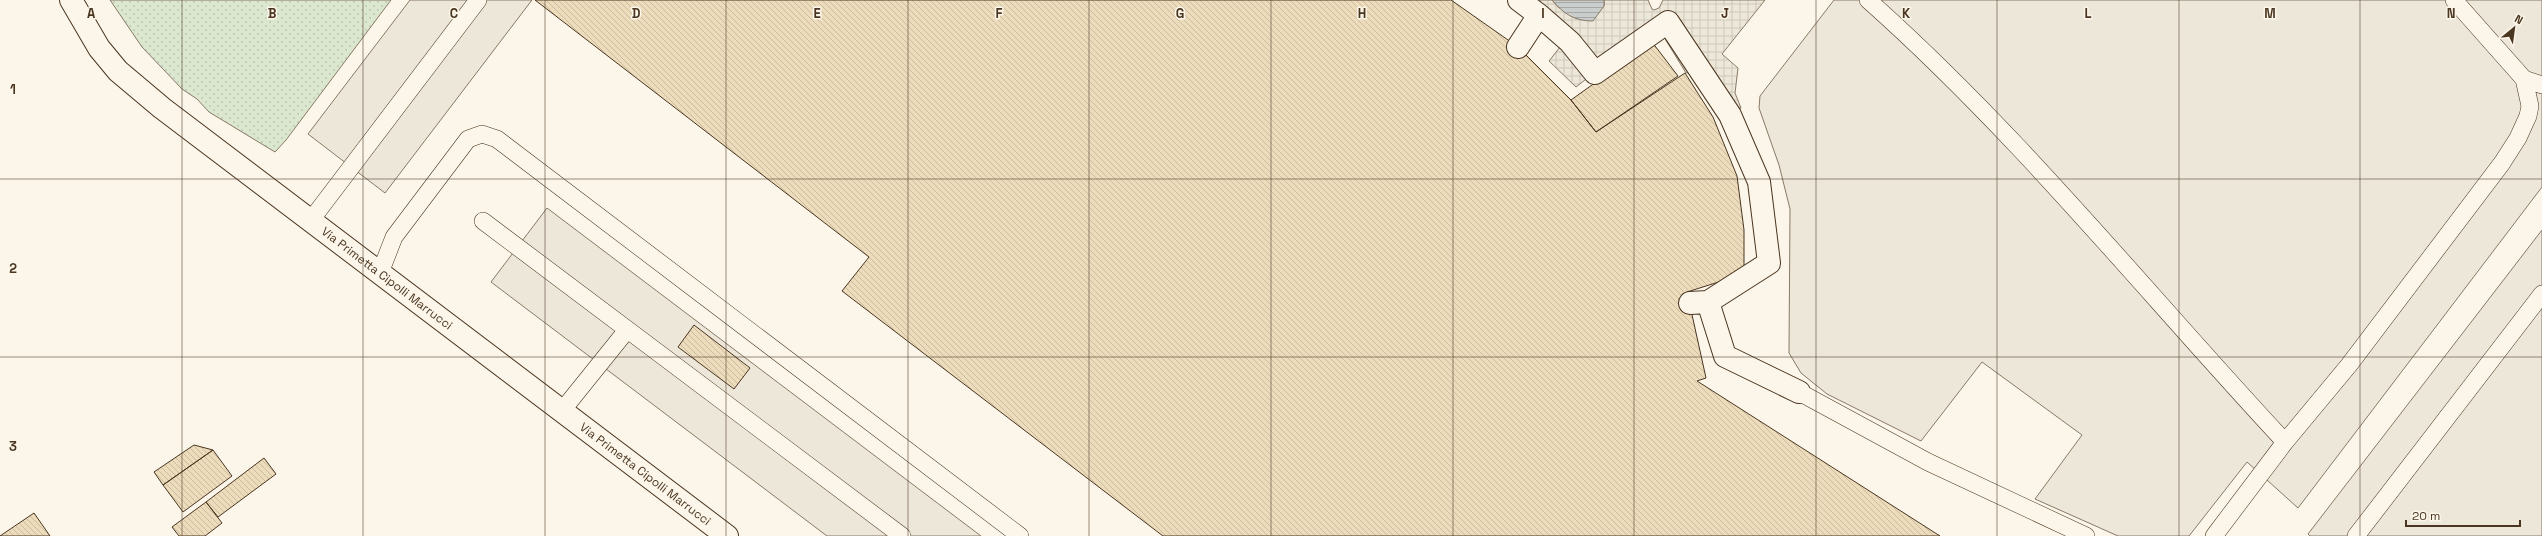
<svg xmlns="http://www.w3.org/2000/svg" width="2542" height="536" font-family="'Space Grotesk',sans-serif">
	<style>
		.grass { fill: url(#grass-dots); stroke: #887966 }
		.parking { fill: #ede7d9; stroke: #887966 }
		.plaza { fill: url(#plaza-grid); stroke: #887966 }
		.water { fill: url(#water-rules); stroke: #887966 }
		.building { fill: url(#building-back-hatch); stroke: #4a3520 }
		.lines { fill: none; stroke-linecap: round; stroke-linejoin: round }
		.service-casing { stroke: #4a3520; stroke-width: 18 }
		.pedestrian-casing { stroke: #4a3520; stroke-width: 24 }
		.minor-casing { stroke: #4a3520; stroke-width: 24 }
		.service { stroke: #fbf6e9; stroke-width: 17 }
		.pedestrian { stroke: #fbf6e9; stroke-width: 22 }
		.minor { stroke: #fbf6e9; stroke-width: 22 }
		.grid { fill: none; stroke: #4a3520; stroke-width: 1; stroke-opacity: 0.55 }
		.labels { text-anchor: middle; stroke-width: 3; stroke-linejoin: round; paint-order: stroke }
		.street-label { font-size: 12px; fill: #4a3520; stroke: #fbf6e9 }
		.grid-label { font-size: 13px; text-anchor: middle; font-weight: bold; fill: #4a3520; stroke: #fbf6e9; stroke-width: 3; stroke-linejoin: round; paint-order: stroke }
	</style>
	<defs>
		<pattern id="grass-dots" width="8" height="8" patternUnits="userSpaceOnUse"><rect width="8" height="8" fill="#dce7d0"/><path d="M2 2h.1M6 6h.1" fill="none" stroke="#bec7b2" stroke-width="1.8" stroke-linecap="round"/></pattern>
		<pattern id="plaza-grid" width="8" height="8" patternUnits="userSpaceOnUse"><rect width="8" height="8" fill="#ede7d9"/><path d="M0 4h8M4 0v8" fill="none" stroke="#cdc7ba"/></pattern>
		<pattern id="water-rules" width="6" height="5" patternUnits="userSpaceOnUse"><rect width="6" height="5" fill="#c9cecd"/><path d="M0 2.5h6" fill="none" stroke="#a5a8a6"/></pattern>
		<pattern id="building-back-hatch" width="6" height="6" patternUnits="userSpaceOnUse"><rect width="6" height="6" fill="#ecdcbc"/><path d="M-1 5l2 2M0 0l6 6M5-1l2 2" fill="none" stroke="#ccbda1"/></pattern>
	</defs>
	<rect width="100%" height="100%" fill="#fbf6e9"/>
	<!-- grass -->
	<path class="grass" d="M110 0H391L286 140 275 152 209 112 197 99 182 89 142 47Z"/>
	<!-- parking -->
	<path class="parking" d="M410 0H532L385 193 308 134Z
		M1834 0H2542V187L2298 508 2247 462 2189 536H2118L2035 499 2082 435 1982 362 1921 441 1827 394 1801 373 1789 353 1790 209 1779 165 1759 108 1760 96Z
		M547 208 981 536H827L491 282Z
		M2542 230V536H2310L2308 534Z"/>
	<!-- plaza -->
	<path class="plaza" d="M1511 0H1552L1559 8 1604 6V0H1648L1652 9 1654 10 1659 8 1663 0H1765L1722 54 1738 68 1735 93 1741 108 1730 115 1695 71 1686 73 1656 24 1576 87 1549 61 1564 42Z"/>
	<!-- water -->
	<path class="water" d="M1552 0H1604V6L1593 21C1574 21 1564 14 1552 0Z"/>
	<!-- building -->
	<path class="building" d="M535 0H1451L1518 47 1571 100 1596 132 1685 73 1713 117 1737 176 1744 230V274L1687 292 1706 378 1697 381 1940 536H1163L842 291 869 257Z
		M1652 42 1678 76 1596 132 1571 100Z
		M694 325 750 368 734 389 678 347Z
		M194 445 213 450 163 485 154 472Z
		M213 450 232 476 183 512 163 485Z
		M264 458 276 474 218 517 206 502Z
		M206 502 222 523 205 536H179L172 527Z
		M34 513 50 536H0Z"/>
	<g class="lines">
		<!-- service casing -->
		<g class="service-casing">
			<path id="service" d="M1868 0C2020 135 2147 294 2285 442
				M2524 79 2542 85
				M311 220 478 0
				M483 221 902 536
				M380 273 394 237 468 139 482 134 497 139 1020 536
				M1799 392 1928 462 2086 536
				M561 412 627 330
				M2214 536 2285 442 2349 365 2502 163 2518 138 2528 116 2530 106 2524 79 2454 0
				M2356 536 2542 294"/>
		</g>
		<!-- pedestrian casing -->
		<g class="pedestrian-casing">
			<path id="pedestrian" d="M1539 15 1570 42 1595 73 1668 22 1730 115 1759 182 1769 263 1708 302 1725 356 1799 392
				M1518 47 1539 15 1519 0
				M1690 303 1708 302"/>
		</g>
		<!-- minor casing -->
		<g class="minor-casing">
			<g id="minor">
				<path id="s1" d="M71 0 99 48 118 71 162 108 727 536"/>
			</g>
		</g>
		<!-- service -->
		<use href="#service" class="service"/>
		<!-- pedestrian -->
		<use href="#pedestrian" class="pedestrian"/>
		<!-- minor -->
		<use href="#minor" class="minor"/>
	</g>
	<!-- grid -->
	<path class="grid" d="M182 0V536M363 0V536M545 0V536M726 0V536M908 0V536M1089 0V536M1271 0V536M1453 0V536M1634 0V536M1816 0V536M1997 0V536M2179 0V536M2360 0V536M0 179H2542M0 357H2542"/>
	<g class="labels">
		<!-- street labels -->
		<g class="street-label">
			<text dy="4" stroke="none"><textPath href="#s1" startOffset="425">Via Primetta Cipolli Marrucci</textPath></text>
			<text dy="4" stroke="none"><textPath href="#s1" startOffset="749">Via Primetta Cipolli Marrucci</textPath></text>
		</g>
	</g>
	<g class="grid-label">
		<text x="91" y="18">A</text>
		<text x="272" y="18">B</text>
		<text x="454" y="18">C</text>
		<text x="636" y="18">D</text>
		<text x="817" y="18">E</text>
		<text x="999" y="18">F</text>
		<text x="1180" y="18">G</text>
		<text x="1362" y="18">H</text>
		<text x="1543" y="18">I</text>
		<text x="1725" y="18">J</text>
		<text x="1906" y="18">K</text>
		<text x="2088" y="18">L</text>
		<text x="2270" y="18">M</text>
		<text x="2451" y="18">N</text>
		<text x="13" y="94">1</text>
		<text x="13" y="273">2</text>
		<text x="13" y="451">3</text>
	</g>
	<!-- north arrow -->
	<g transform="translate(2514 28) rotate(29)" stroke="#fbf6e9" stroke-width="3" paint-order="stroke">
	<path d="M0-3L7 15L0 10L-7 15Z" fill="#4a3520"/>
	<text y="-6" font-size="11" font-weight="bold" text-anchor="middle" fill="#4a3520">N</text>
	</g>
	<!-- scale -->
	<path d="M2406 520v6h114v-6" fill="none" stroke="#4a3520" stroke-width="2"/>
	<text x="2412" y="520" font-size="12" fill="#4a3520" stroke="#fbf6e9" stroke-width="3" paint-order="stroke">20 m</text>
</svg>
